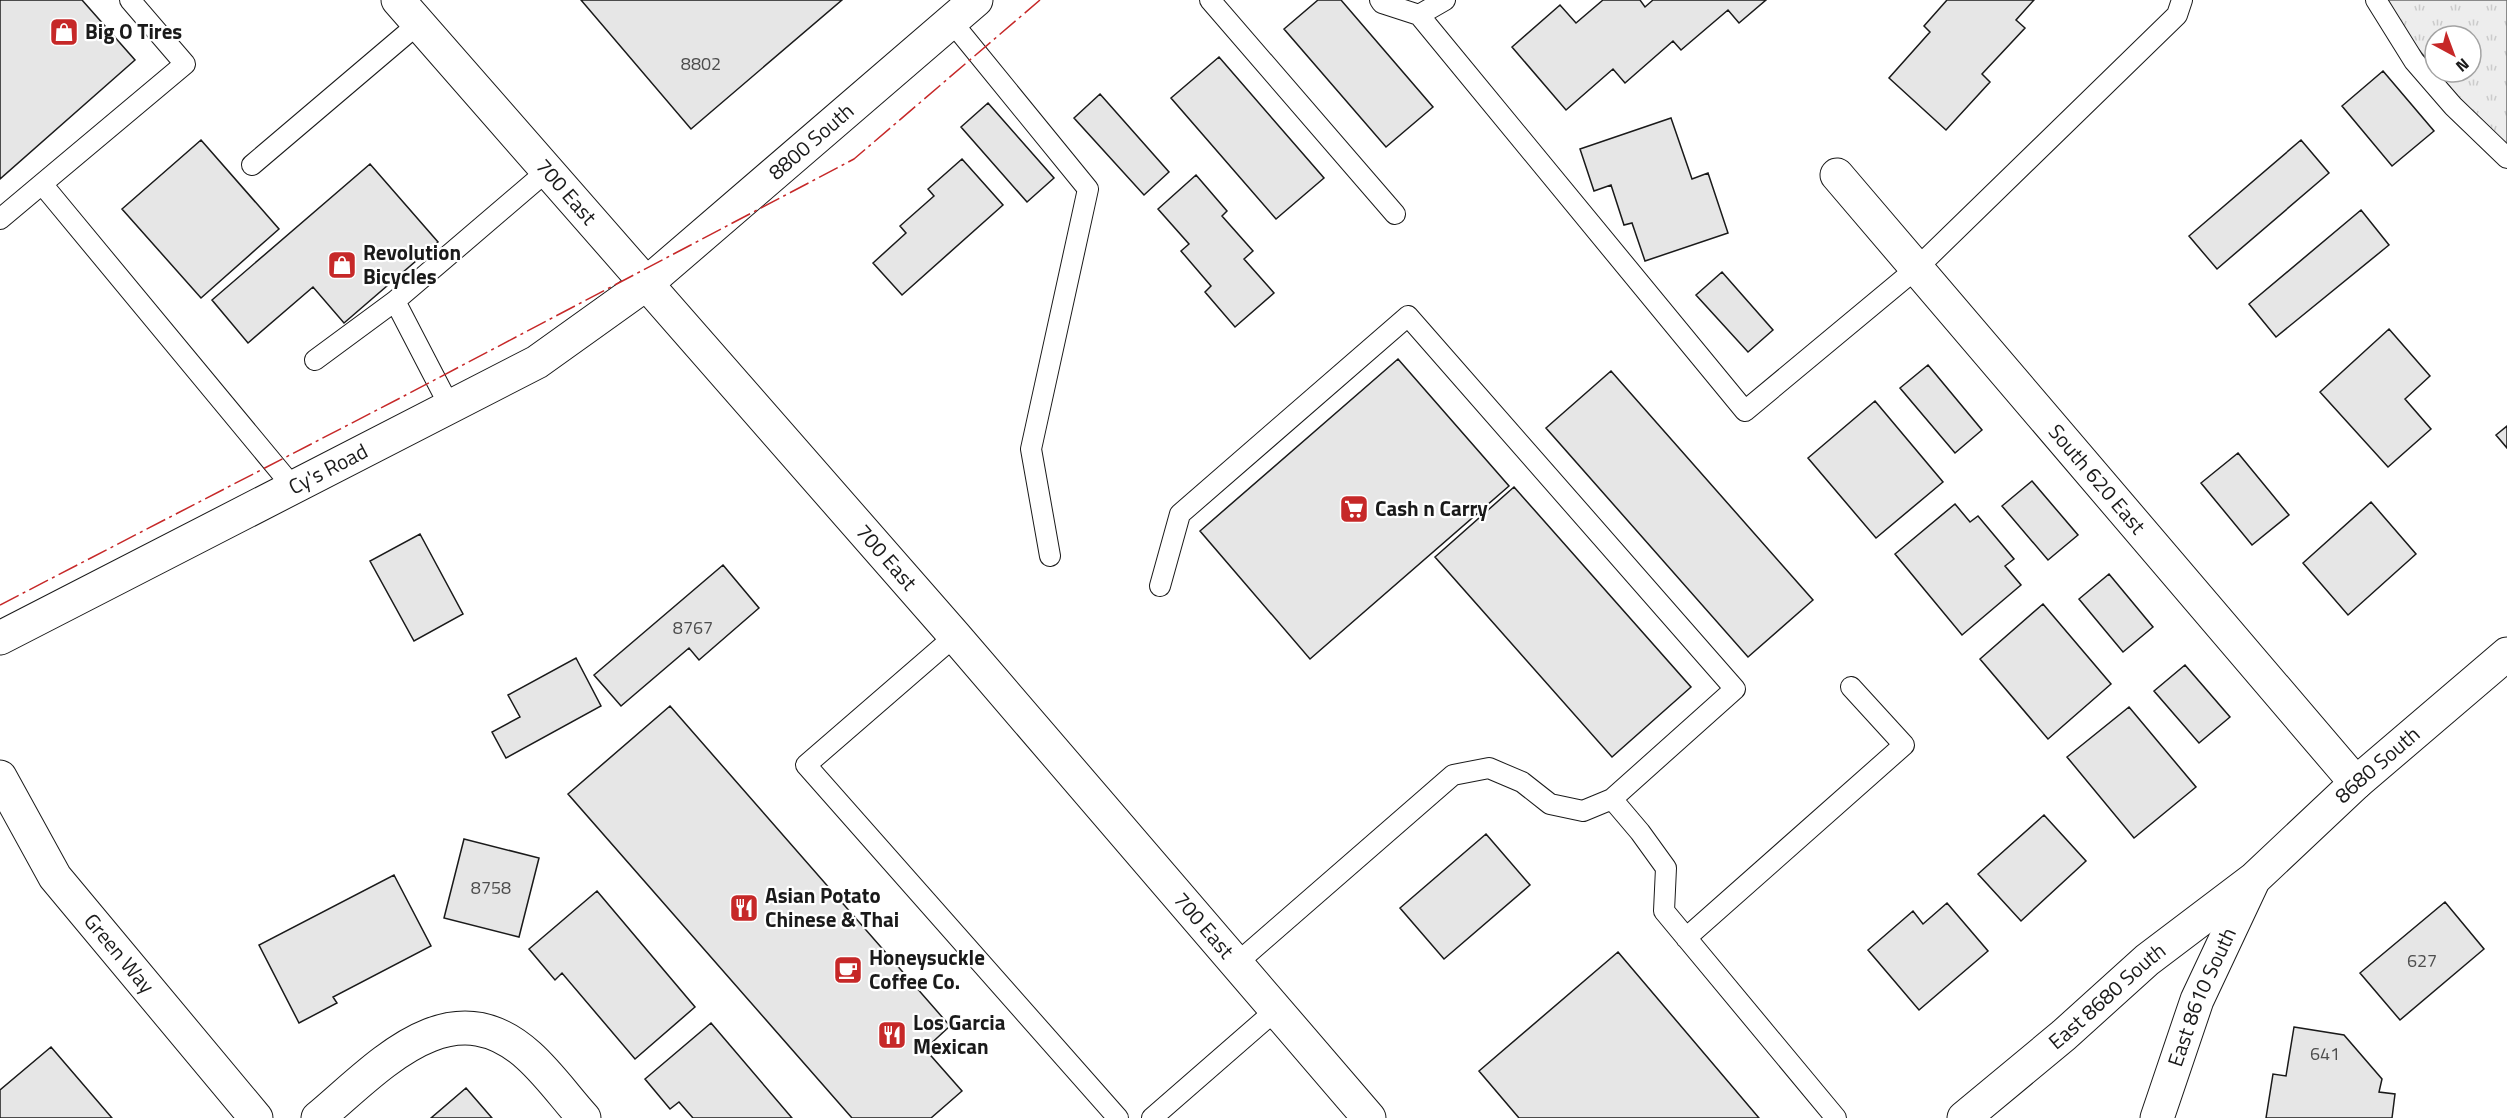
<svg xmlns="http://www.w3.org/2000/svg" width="2507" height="1118" font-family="'Titillium Web',sans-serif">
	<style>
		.park { fill: url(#park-tufts); stroke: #6a6a6a; stroke-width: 1.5 }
		.building { fill: #e6e6e6; stroke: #1a1a1a; stroke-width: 1.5 }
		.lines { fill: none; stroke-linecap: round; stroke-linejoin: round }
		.lane-casing { stroke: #1a1a1a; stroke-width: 22 }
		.street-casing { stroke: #1a1a1a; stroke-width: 35 }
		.secondary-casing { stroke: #1a1a1a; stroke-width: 35 }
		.primary-casing { stroke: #1a1a1a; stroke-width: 35 }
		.lane { stroke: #fff; stroke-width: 20 }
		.street { stroke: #fff; stroke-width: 33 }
		.secondary { stroke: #fff; stroke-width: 33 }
		.primary { stroke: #fff; stroke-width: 33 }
		.power { stroke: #c62828; stroke-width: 1.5; stroke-dasharray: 21 4.5 3 4.5; stroke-linecap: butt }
		.labels { text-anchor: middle; stroke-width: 4.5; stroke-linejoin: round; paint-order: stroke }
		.number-label { font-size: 18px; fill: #4d4d4d }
		.poi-label { font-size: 21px; font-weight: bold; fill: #1a1a1a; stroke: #fff; text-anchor: start }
		.street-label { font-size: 21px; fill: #1a1a1a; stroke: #fff }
	</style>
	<defs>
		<pattern id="park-tufts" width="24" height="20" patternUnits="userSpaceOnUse" patternTransform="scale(1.5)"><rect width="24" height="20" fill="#ededed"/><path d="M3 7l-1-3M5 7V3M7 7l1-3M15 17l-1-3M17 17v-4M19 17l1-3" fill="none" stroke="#cbcbcb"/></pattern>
	</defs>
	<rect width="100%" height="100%" fill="#fff"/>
	<!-- park -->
	<path class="park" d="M2377 0H2507V155L2437 72H2471V36H2435V69Z"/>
	<!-- building -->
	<path class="building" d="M0 0H82L135 60 0 179Z
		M581 0H842L691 129Z
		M1318 0H1341L1433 107 1386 147 1284 29Z
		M1603 0H1640L1645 7 1653 0H1766L1739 23 1728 10 1681 50 1673 41 1625 83 1613 69 1566 110 1512 47 1560 5 1576 23Z
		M1947 0H2034L2016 20 2025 28 1982 74 1990 82 1946 130 1889 78 1930 32 1924 26Z
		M1219 57 1324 178 1276 219 1171 98Z
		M2383 71 2434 131 2392 166 2342 106Z
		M1100 94 1169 172 1144 195 1074 118Z
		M988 103 1054 178 1027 202 961 127Z
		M1671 118 1692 179 1708 173 1728 233 1645 261 1632 223 1624 225 1611 185 1594 191 1580 149Z
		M201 140 279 229 201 298 122 209Z
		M2301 140 2329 173 2217 269 2189 236Z
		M962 159 1003 205 902 295 873 263 906 233 900 226 934 196 928 189Z
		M370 164 438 242 344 323 313 287 248 343 212 300Z
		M1196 175 1227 211 1222 216 1253 251 1244 259 1274 293 1235 327 1205 292 1211 286 1181 251 1189 244 1158 209Z
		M2361 210 2389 245 2276 337 2249 304Z
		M1722 272 1773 330 1748 352 1696 295Z
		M2389 329 2430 376 2405 399 2431 429 2388 467 2320 392Z
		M1398 359 1509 486 1310 659 1200 531Z
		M1928 365 1982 430 1955 453 1900 388Z
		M1611 371 1813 600 1748 657 1546 428Z
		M1875 401 1943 482 1876 538 1808 458Z
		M2507 426V448L2496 435Z
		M2238 453 2289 515 2252 545 2201 483Z
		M2032 481 2078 535 2048 560 2002 506Z
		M1514 487 1691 687 1612 757 1435 557Z
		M2371 502 2416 554 2348 615 2303 563Z
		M1955 504 1970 522 1978 516 2014 559 2005 566 2021 585 1962 635 1895 554Z
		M420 534 463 614 414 641 370 561Z
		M723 565 759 608 699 660 689 648 621 706 594 675Z
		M2109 574 2153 627 2123 652 2079 599Z
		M2043 604 2111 684 2048 739 1980 659Z
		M576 658 601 706 506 758 492 732 520 717 508 695Z
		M2185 665 2230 717 2199 743 2154 691Z
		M670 706 950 1026 925 1049 962 1091 931 1118H852L568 794Z
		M2129 707 2196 787 2134 838 2067 757Z
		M2044 815 2086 861 2021 921 1978 874Z
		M1486 834 1530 885 1444 959 1400 908Z
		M464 839 539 858 519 937 444 918Z
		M394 875 431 946 333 997 337 1003 299 1023 259 945Z
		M597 891 695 1007 635 1059 562 973 555 980 529 949Z
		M2445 902 2484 949 2400 1020 2360 973Z
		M1947 903 1988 951 1919 1010 1868 950 1913 911 1923 924Z
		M1618 952 1759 1118H1519L1479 1071Z
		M711 1023 792 1118H693L679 1102 670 1109 645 1079Z
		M2294 1027 2344 1035 2382 1079 2379 1092 2395 1094 2392 1118H2266L2273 1074 2286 1076Z
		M51 1047 112 1118H0V1090Z
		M466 1088 492 1118H431Z"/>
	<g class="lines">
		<!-- lane casing -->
		<g class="lane-casing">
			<path id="lane" d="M1210 0 1395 214
				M1380 0 1382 3 1419 15 1445 0
				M2376 0 2414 61 2453 106 2507 158
				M1419 15 1745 411 1917 268 2177 15 2182 0
				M951 21 1088 189 1031 449 1050 556
				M252 165 418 24
				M42 184 293 487
				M0 219 185 64 130 0
				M395 301 450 407
				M315 360 395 301 547 171
				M1160 586 1180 514 1408 316 1735 689 1612 799
				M955 636 806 765 1118 1118
				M1686 938 1904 745 1851 687
				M1237 963 1453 775 1489 768 1522 782 1550 804 1583 811 1612 799 1640 832 1666 868 1664 911 1836 1118
				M1152 1118 1276 1010"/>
		</g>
		<!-- street casing -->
		<g class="street-casing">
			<g id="street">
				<path id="s1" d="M1837 175 2356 783"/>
				<path id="s2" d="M0 638 537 362 646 284"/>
				<path id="s3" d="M0 777 55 877 256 1118"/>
				<path d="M318 1118C378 1068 450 984 529 1056 549 1074 566 1098 584 1118"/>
			</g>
		</g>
		<!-- secondary casing -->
		<g class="secondary-casing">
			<g id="secondary">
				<path id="s4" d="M646 284 976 0"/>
				<path id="s5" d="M1964 1118 2064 1035 2147 960 2254 879 2356 783 2507 654"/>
				<path id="s6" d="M2157 1118 2197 1000 2252 883"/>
			</g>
		</g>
		<!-- primary casing -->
		<g class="primary-casing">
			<g id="primary">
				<path id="s7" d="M398 0 955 636 1369 1118"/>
			</g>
		</g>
		<!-- lane -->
		<use href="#lane" class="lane"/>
		<!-- street -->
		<use href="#street" class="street"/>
		<!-- secondary -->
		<use href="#secondary" class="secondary"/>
		<!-- primary -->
		<use href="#primary" class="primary"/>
		<!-- power -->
		<path class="power" d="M0 605 404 396 854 159 1040 0"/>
	</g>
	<!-- icons -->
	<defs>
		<g id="shop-square" transform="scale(1.5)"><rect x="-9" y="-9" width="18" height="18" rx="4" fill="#c62828" stroke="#fff"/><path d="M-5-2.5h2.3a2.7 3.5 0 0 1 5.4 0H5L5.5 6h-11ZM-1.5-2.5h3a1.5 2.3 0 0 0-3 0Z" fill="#fff"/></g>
		<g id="supermarket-square" transform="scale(1.5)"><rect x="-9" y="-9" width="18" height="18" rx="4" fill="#c62828" stroke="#fff"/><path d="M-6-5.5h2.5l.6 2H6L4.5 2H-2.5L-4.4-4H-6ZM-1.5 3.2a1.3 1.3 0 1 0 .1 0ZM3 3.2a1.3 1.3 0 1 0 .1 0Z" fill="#fff"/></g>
		<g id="restaurant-square" transform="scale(1.5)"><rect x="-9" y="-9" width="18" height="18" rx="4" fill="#c62828" stroke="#fff"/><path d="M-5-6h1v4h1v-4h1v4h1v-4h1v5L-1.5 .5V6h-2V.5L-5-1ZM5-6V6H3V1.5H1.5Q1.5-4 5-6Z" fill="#fff"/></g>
		<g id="cafe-square" transform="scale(1.5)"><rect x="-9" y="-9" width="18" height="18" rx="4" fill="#c62828" stroke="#fff"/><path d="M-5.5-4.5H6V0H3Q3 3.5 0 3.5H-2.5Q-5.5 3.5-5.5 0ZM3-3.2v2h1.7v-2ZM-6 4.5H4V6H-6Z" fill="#fff"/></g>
	</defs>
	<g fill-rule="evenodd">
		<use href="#shop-square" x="64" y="32"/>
		<use href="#shop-square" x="342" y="265"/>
		<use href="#supermarket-square" x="1354" y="509"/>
		<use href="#restaurant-square" x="744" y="908"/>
		<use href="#cafe-square" x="848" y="970"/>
		<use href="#restaurant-square" x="892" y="1035"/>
	</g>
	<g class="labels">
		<!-- number labels -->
		<g class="number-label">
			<text x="701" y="70">8802</text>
			<text x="693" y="634">8767</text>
			<text x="491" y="894">8758</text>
			<text x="2422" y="967">627</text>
			<text x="2325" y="1060">641</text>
		</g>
		<!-- poi labels -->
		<g class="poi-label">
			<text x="85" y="39">Big O Tires</text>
			<text x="363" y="260">Revolution<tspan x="363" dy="24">Bicycles</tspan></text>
			<text x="1375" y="516">Cash n Carry</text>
			<text x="765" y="903">Asian Potato<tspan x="765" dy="24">Chinese &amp; Thai</tspan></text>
			<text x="869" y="965">Honeysuckle<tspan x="869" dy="24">Coffee Co.</tspan></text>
			<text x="913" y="1030">Los Garcia<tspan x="913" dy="24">Mexican</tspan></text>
		</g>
		<!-- street labels -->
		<g class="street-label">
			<text dy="7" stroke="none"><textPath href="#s4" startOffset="218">8800 South</textPath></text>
			<text dy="7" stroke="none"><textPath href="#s7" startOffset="255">700 East</textPath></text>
			<text dy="7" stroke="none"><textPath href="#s2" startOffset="369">Cy's Road</textPath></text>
			<text dy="7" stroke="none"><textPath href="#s1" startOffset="400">South 620 East</textPath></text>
			<text dy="7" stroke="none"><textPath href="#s7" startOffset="741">700 East</textPath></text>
			<text dy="7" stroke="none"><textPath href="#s5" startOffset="544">8680 South</textPath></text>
			<text dy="7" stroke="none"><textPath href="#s7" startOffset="1227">700 East</textPath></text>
			<text dy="7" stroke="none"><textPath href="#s3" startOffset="214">Green Way</textPath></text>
			<text dy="7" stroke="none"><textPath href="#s5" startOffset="188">East 8680 South</textPath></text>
			<text dy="7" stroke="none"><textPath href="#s6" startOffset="129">East 8610 South</textPath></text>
		</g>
	</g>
	<!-- north arrow -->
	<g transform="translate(2453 54) rotate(139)"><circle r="28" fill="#ffffff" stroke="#a3a3a3" stroke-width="1.5"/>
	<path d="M0-4.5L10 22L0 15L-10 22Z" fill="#c62828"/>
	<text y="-9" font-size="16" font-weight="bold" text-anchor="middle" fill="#1a1a1a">N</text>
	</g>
</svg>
